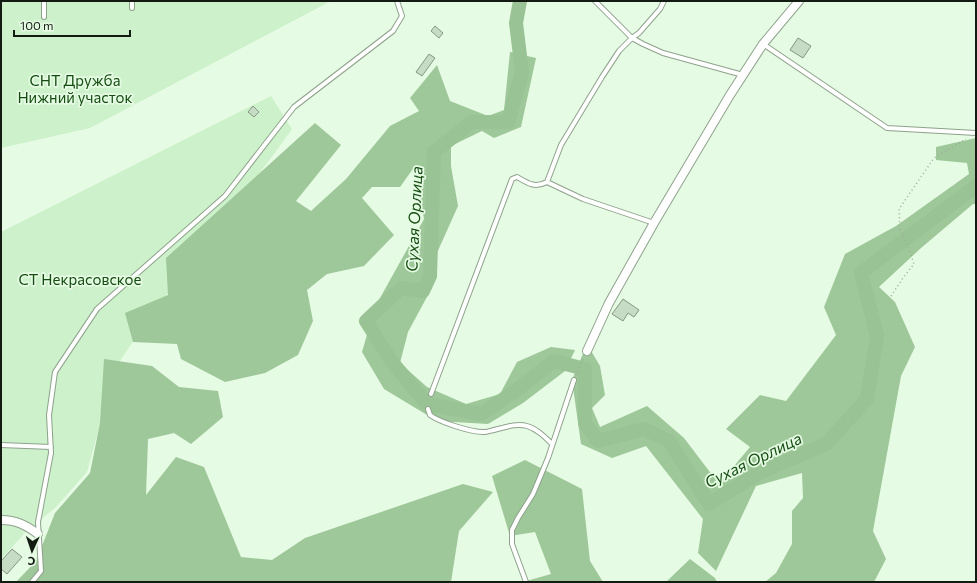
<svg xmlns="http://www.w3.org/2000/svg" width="977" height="583" font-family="Commissioner,sans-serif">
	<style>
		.green { fill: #cdf1ca }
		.forest { fill: #9ec79a }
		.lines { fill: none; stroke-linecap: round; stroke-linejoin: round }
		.river { stroke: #99c295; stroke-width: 14 }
		.building { fill: #c7dcc5; stroke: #849781 }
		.lane-casing { stroke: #8ea28c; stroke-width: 6 }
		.street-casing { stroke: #8ea28c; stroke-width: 10 }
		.path { stroke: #9cac9a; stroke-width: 1.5; stroke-dasharray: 1 3; stroke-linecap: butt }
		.lane { stroke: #fff; stroke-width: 4 }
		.street { stroke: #fff; stroke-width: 8 }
		.labels { text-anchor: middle; stroke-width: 3.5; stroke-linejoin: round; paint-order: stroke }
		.park-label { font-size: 15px; fill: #144d11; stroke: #e6fbe3 }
		.water-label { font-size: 16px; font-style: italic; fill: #154d12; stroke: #e6fbe3 }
	</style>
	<rect width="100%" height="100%" fill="#e6fbe3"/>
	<!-- green -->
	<path class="green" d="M1 1H331L90 128 1 148Z
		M271 96 292 129 274 154 144 325 116 367 87 472 56 507 24 534 1 559V232Z"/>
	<!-- forest -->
	<path class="forest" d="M510 52 536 58 521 127 494 138 482 131 451 146V166L458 206 432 264 428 295 408 332 400 363 427 387 466 404 500 394 517 362 551 347 575 350 565 371 523 403 488 424 437 421 384 389 362 352 375 307 424 219 415 166 400 187H372L362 198 394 235 364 266 327 274 307 290 313 321 298 355 265 373 225 382 181 359 177 344 133 342 125 313 168 295 166 258 315 123 341 145 296 201 311 211 346 179 390 126 419 111 410 98 437 65 450 101 488 116 504 110Z
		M976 138V204H973L921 248 879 287 895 302 915 347 901 376 873 531 886 559 874 582H765L776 573 792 544V511L803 498 802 473 756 486 716 571 698 553 703 519 646 446 612 458 581 444 572 380 587 344 600 366 605 395 592 408 600 427 647 406 684 438 719 484 750 447 726 429 760 395 786 401 836 335 824 307 845 254 896 226 969 174 967 163 936 160V147Z
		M104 359 152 366 179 387 218 391 223 417 191 444 174 433 148 439 146 495 176 457 204 467 241 557 272 560 305 538 463 484 493 492 459 531 451 582H16L36 561 55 513 90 473 100 423Z
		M525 460 582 489 590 561 603 582H523L551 574 535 532 510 536 492 476Z
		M690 559 715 578 717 582H666Z"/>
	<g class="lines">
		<!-- river -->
		<path class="river" d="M520 1 516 23 522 72 508 122H472L434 152 430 276 423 291 401 288 366 321 392 362 427 404 481 414 514 392 554 361 585 369V423L598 441 644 429 669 441 709 504 759 473 826 444 867 399 877 336 861 273 976 186"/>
	</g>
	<!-- building -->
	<path class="building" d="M435 26 443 33 439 38 431 31Z
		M798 38 811 46 803 58 790 50Z
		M429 54 435 58 422 76 416 72Z
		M253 106 259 112 254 117 248 112Z
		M623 299 639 310 634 317 628 313 623 321 612 314Z
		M12 549 22 557 7 574 1 569V561Z"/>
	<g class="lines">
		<!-- lane casing -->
		<g class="lane-casing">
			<path id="lane" d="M132 1V8
				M595 1 632 38 643 44 663 53 743 75
				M44 17V1
				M763 44 887 128 976 133
				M547 182 583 199 654 223
				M431 394 512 179 517 177C529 184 535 188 547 182L561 145 602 77 619 51 632 38 639 33 660 9 664 1
				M428 409 430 415C439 422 473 433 485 432 498 430 515 422 527 426 537 429 545 437 552 444
				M1 445 51 447
				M32 582 41 571 38 522 51 453 49 415 55 372 97 309 225 196 294 107 393 31 402 16 397 1
				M526 582 512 544V530L518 518 533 494 548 458 574 380"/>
		</g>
		<!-- street casing -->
		<g class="street-casing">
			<path id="street" d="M587 351 609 303 654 223 730 95 763 44 799 1
				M1 520C16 520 26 525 38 534"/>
		</g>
		<!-- path -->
		<path class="path" d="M891 296 903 278 914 264 906 241 900 230 899 209 934 158 966 139
			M576 375 584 357"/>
		<!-- lane -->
		<use href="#lane" class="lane"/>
		<!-- street -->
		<use href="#street" class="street"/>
	</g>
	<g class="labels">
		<!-- park labels -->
		<g class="park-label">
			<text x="75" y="86">СНТ Дружба<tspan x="75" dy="17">Нижний участок</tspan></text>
			<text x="80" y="285">СТ Некрасовское</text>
		</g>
		<!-- water labels -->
		<g class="water-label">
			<text transform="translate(414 219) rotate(-87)" y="6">Сухая Орлица</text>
			<text transform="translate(753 460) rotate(-26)" y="6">Сухая Орлица</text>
		</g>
	</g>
	<!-- border -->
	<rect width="977" height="583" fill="none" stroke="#131b13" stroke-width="4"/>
	<!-- north arrow -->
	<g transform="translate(32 551) rotate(183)" stroke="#e6fbe3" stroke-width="3" paint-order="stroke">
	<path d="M0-3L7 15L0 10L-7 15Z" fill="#131b13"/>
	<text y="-6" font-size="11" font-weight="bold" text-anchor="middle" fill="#131b13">С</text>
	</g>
	<!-- scale -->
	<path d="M14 30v6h116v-6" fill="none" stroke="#131b13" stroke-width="2"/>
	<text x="20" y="30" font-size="12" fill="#131b13" stroke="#e6fbe3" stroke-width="3" paint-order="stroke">100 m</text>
</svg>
